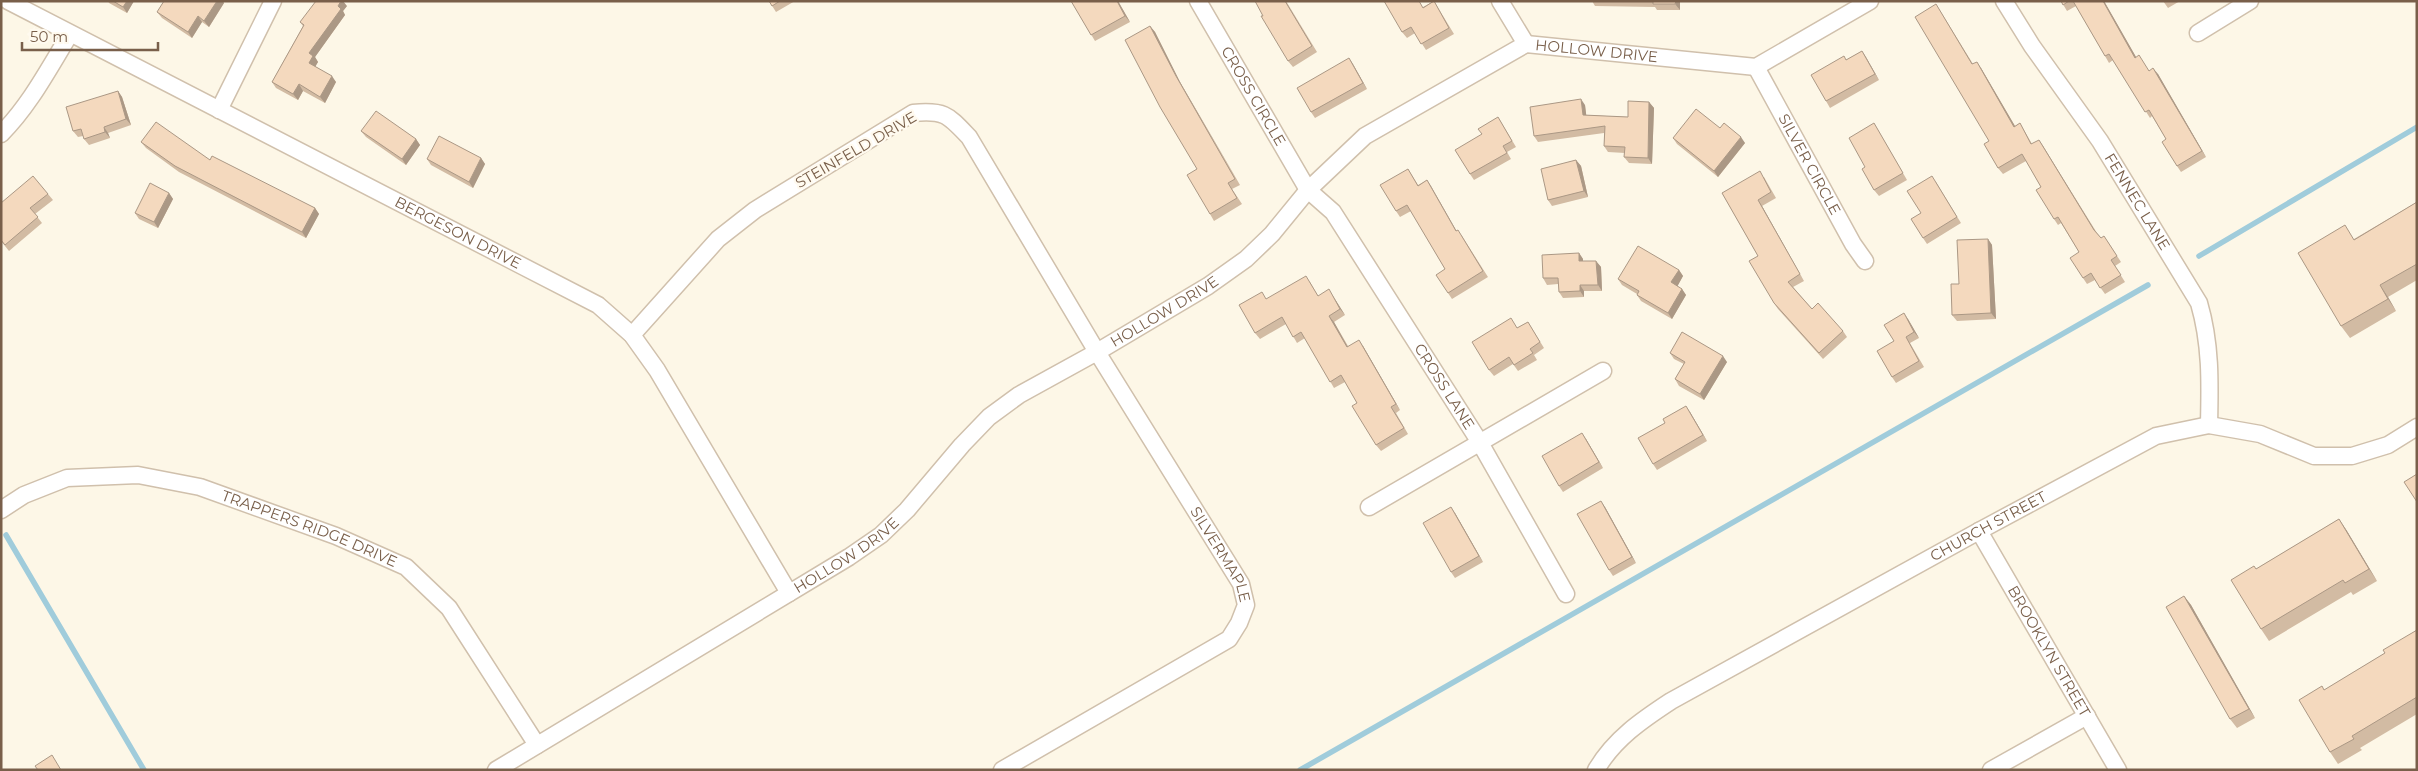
<svg xmlns="http://www.w3.org/2000/svg" width="2418" height="771" font-family="Montserrat,sans-serif">
	<style>
		.lines { fill: none; stroke-linecap: round; stroke-linejoin: round }
		.stream { stroke: #a0ccdb; stroke-width: 5.5 }
		.street-casing { stroke: #d0c0ac; stroke-width: 19 }
		.street { stroke: #fff; stroke-width: 16 }
		.wall { fill: #d2bba3 }
		.shaded-wall { fill: #ab9885 }
		.building { fill: #f4d9be; stroke: #ab9885 }
		.labels { text-anchor: middle; stroke-width: 4.5; stroke-linejoin: round; paint-order: stroke }
		.street-label { font-size: 15px; fill: #795f4a; stroke: #fffaef }
	</style>
	<rect width="100%" height="100%" fill="#fdf7e7"/>
	<g class="lines">
		<!-- stream -->
		<path class="stream" d="M2199 256 2417 127
			M6 535 144 770
			M1300 770 2148 285"/>
		<!-- street casing -->
		<g class="street-casing">
			<g id="street">
				<path id="s1" d="M8 1 598 305 632 335 657 370 789 593"/>
				<path id="s2" d="M1198 1 1308 190 1333 212 1479 441 1566 594"/>
				<path d="M1500 1 1526 44"/>
				<path id="s3" d="M2004 1 2032 46 2100 141 2199 303C2211 344 2210 383 2209 425"/>
				<path d="M2198 33 2250 1"/>
				<path id="s4" d="M1756 67 1853 244 1865 261"/>
				<path d="M219 110 273 1"/>
				<path d="M1 134C30 105 49 68 70 34"/>
				<path id="s5" d="M632 335 718 239 755 210 913 113C945 110 948 115 969 137L1097 352 1241 584 1246 605 1239 623 1229 639 1002 770"/>
				<path d="M1369 507 1603 371"/>
				<path id="s6" d="M1 510 24 495 67 478 138 475 200 487 336 536 406 567 449 608 537 745"/>
				<path id="s7" d="M1979 531 2118 770"/>
				<path id="s8" d="M496 770 849 557 881 535 907 510 962 445 989 417 1019 395 1097 352 1208 286 1246 259 1272 234 1308 190 1365 136 1526 44 1756 67 1870 1"/>
				<path id="s9" d="M1596 770C1614 739 1642 720 1671 701L1979 531 2156 436 2209 425 2260 434 2314 456H2352L2388 445 2417 427"/>
				<path d="M1991 770 2087 716"/>
			</g>
		</g>
		<!-- street -->
		<use href="#street" class="street"/>
	</g>
	<!-- wall -->
	<path class="wall" d="M108 1H134L127 13 109 3Z
		M769 1H795L776 12Z
		M1071 1H1118L1130 22 1095 41Z
		M1286 1 1317 52 1293 67 1288 61Z
		M1434 1 1454 34 1426 50 1415 33 1407 38 1402 32 1423 7Z
		M1592 1H1680V10H1657L1655 7 1595 6Z
		M2061 1H2104L2136 57 2149 71 2158 74 2206 157 2181 172 2177 166 2166 139 2152 116 2150 118 2113 60 2109 63 2105 56 2076 6 2067 11Z
		M2163 1H2180L2168 8Z
		M224 3 209 27 202 22 192 38 162 18 157 12Z
		M1936 4 1973 64 1981 68 2015 126 2020 123 2032 144 2039 140 2043 146 2097 233 2101 238 2108 242 2121 262 2115 266 2125 282 2105 294 2095 280 2087 284 2083 278 2079 252 2061 223 2058 225 2054 219 2041 187 2026 161 2003 174 1998 168 1989 141Z
		M347 6 343 11 345 15 315 57 318 62 315 66 336 82 325 103 303 91 298 100 276 88 272 82 303 26 300 22Z
		M1150 26 1155 32 1180 82 1240 185 1232 189 1242 204 1214 221 1210 214 1197 169Z
		M1862 51 1879 80 1830 108 1826 101 1846 60Z
		M1349 58 1367 89 1315 118 1311 112Z
		M118 91 122 97 131 125 108 133 110 138 89 145 84 139 83 136 78 137 73 131Z
		M1649 102 1654 108 1652 164 1629 163 1624 157 1625 153 1608 152 1604 146V133L1538 142 1534 136 1585 105 1586 115 1628 117Z
		M1498 117 1516 147 1507 152 1511 159 1474 180 1470 174 1482 134Z
		M1874 123 1907 180 1879 196 1874 190 1865 167Z
		M1720 128 1745 143 1718 177 1677 144 1673 138Z
		M361 131 416 139 420 145 406 165 366 137Z
		M141 142 210 160 315 208 319 214 306 238 179 172 146 148Z
		M481 158 485 164 473 188 431 165 427 159Z
		M1576 160 1581 166 1588 197 1552 206 1548 200Z
		M1408 169 1418 185 1427 180 1456 231 1462 236 1488 277 1452 299 1448 293 1445 269 1411 211 1400 217 1396 211Z
		M1764 177 1776 198 1762 206 1804 281 1793 287 1812 309 1843 331 1847 337 1823 359 1778 309 1774 303 1758 256 1722 193Z
		M1936 182 1961 223 1927 244 1923 238 1921 213Z
		M169 193 173 199 158 228 139 219 135 213Z
		M48 194 53 200 35 214 42 223 9 251 1 241V203Z
		M2417 202V280L2388 297 2396 311 2350 338 2341 326 2354 239Z
		M1988 239 1992 245 1996 319 1957 321 1952 315Z
		M1579 253 1583 259V261H1596L1601 267 1602 291H1584V297L1563 298 1559 292 1558 284 1547 285 1543 278Z
		M1679 270 1683 276 1677 286 1682 289 1686 295 1672 319 1641 301 1637 295V294L1622 285 1618 279Z
		M1310 282 1318 296H1333L1345 315 1334 322 1348 346H1363L1400 410 1396 413 1408 434 1381 451 1376 445 1357 403 1345 382 1334 388 1305 338 1297 343 1286 324 1260 339 1255 333 1267 299Z
		M1908 319 1919 338 1910 343 1924 367 1896 383 1892 377 1894 341Z
		M1528 322 1544 348 1534 355 1537 360 1518 371 1513 364 1494 376 1489 370 1517 328Z
		M1670 353 1727 362 1704 400 1679 386 1675 379 1684 364 1674 359Z
		M1690 412 1707 441 1657 470 1653 464Z
		M1586 439 1603 468 1563 492 1559 486Z
		M1605 507 1636 563 1613 576 1609 570Z
		M1455 513 1483 562 1455 578 1451 572Z
		M2339 519 2347 531 2377 581 2353 595 2351 592 2269 641 2261 629 2256 569Z
		M2184 596 2191 605 2255 718 2237 728 2230 719Z
		M2417 630V714L2360 748 2362 750 2338 764 2330 752 2325 690 2385 653Z"/>
	<!-- shaded-wall -->
	<path class="shaded-wall" d="M127 1H134L127 13 123 7Z
		M217 1H223L224 3 209 27 204 21Z
		M341 1H343L347 6 343 11 345 15 315 57 318 62 314 69 309 63V53Z
		M1117 1H1118L1130 22 1125 16Z
		M1676 1H1680V10L1675 4Z
		M2103 1H2104L2140 64 2135 58Z
		M198 16 202 22 192 38 188 32Z
		M1150 26 1155 32 1180 82 1240 185 1176 76Z
		M1862 51 1866 57 1879 80 1875 74Z
		M1349 58 1353 64 1367 89 1363 83Z
		M1977 62 1981 68 2019 133 2014 127Z
		M2153 68 2158 74 2206 157 2202 151Z
		M332 76 336 82 325 103 320 97Z
		M299 84 303 91 298 100 293 94Z
		M118 91 122 97 131 125 126 119Z
		M1581 99 1585 105 1587 121 1583 115Z
		M1649 102 1654 108 1652 164 1648 158Z
		M104 127 108 133 110 138 105 132Z
		M1741 137 1745 143 1718 177 1714 171Z
		M416 139 420 145 406 165 402 159Z
		M2039 140 2043 146 2098 236 2094 230Z
		M481 158 485 164 473 188 469 182Z
		M1576 160 1581 166 1588 197 1584 191Z
		M1427 180 1431 186 1460 237 1456 231Z
		M169 193 173 199 158 228 154 222Z
		M1758 200 1762 206 1804 281 1800 274Z
		M315 208 319 214 306 238 302 232Z
		M1988 239 1992 245 1996 319 1991 313Z
		M1579 253 1583 259V267L1579 261Z
		M1596 261 1601 267 1602 291 1598 285Z
		M1679 270 1683 276 1676 289 1671 282Z
		M1580 285 1584 291V297L1580 291Z
		M2380 285 2388 297 2396 311 2388 299Z
		M1329 289 1333 296 1345 315 1340 309Z
		M1682 289 1686 295 1672 319 1668 313Z
		M1904 313 1908 319 1919 338 1914 332Z
		M1329 316 1334 322 1351 353 1347 347Z
		M1359 340 1363 346 1400 410 1396 404Z
		M1723 356 1727 362 1704 400 1700 394Z
		M1686 406 1690 412 1707 441 1703 435Z
		M1582 433 1586 439 1603 468 1599 462Z
		M1601 501 1605 507 1636 563 1632 557Z
		M1451 507 1455 513 1483 562 1479 556Z
		M2339 519 2347 531 2377 581 2369 569Z
		M2184 596 2191 605 2255 718 2249 709Z"/>
	<!-- building -->
	<path class="building" d="M113 1H127L123 7Z
		M164 1H217L204 21 198 16 188 32 157 12Z
		M316 1H341L338 6 341 9 309 53 313 56 309 63 332 76 320 97 299 84 293 94 272 82 304 25 300 22Z
		M769 1H780L772 6Z
		M1071 1H1117L1125 16 1091 35Z
		M1255 1H1285L1312 46 1288 61 1261 16H1263Z
		M1384 1H1419L1423 8 1434 1 1449 28 1421 44 1411 27 1402 32Z
		M1653 1H1676L1675 4H1653Z
		M2061 1H2069L2063 5Z
		M2073 1H2103L2135 58 2139 55 2149 71 2153 68 2202 151 2177 166 2162 142 2166 139 2149 110 2145 112 2109 54 2105 56Z
		M1936 4 1972 64 1977 62 2014 127 2020 123 2031 144 2039 140 2094 230 2101 238 2104 236 2117 256 2111 260 2121 275 2100 288 2091 273 2083 278 2070 258 2079 252 2058 217 2054 219 2036 190 2041 187 2022 154 1998 168 1984 144 1989 141 1915 17Z
		M1150 26 1176 76 1235 179 1228 183 1237 198 1210 214 1187 175 1197 169 1160 107 1125 40Z
		M1862 51 1875 74 1826 101 1811 75 1844 56 1846 60Z
		M1349 58 1363 83 1311 112 1297 88Z
		M118 91 126 119 104 127 105 132 84 139 81 129 73 131 66 107Z
		M1581 99 1583 115 1628 117V101L1649 102 1648 158 1624 157 1625 147 1604 146 1605 126 1534 136 1530 107Z
		M1696 109 1720 128 1724 123 1741 137 1714 171 1673 138Z
		M376 111 416 139 402 159 361 131Z
		M1498 117 1512 141 1503 146 1507 153 1470 174 1455 150 1482 134 1478 129Z
		M156 122 210 160 212 156 315 208 302 232 175 166 141 142Z
		M1874 123 1903 173 1874 190 1862 169 1865 167 1849 138Z
		M439 136 481 158 469 182 427 159Z
		M1576 160 1584 191 1548 200 1541 169Z
		M1408 169 1418 186 1427 180 1456 231 1458 230 1483 271 1448 293 1436 275 1445 269 1407 205 1396 211 1380 185Z
		M1760 171 1771 192 1758 200 1800 274 1788 282 1812 309 1818 303 1843 331 1819 353 1774 303 1749 261 1758 256 1722 193Z
		M33 176 48 194 30 208 38 217 5 245 1 240V203Z
		M1932 176 1957 217 1923 238 1911 219 1921 213 1907 191Z
		M150 183 169 193 154 222 135 213Z
		M2417 202V264L2380 285 2388 299 2341 326 2298 253 2345 225 2354 240Z
		M1988 239 1991 313 1952 315 1951 284H1959L1957 240Z
		M1638 246 1679 270 1671 282 1682 289 1668 313 1637 295 1639 291 1618 279Z
		M1579 253V261H1596L1598 285H1580V291L1559 292 1558 278H1543L1542 255Z
		M1306 276 1318 296 1329 289 1340 309 1329 316 1347 347 1359 340 1396 404 1391 407 1404 428 1376 445 1352 406 1357 403 1341 375 1330 382 1301 332 1293 337 1282 317 1255 333 1239 305 1262 292 1266 299Z
		M1904 313 1914 332 1906 337 1919 361 1892 377 1877 351 1894 341 1884 325Z
		M1511 318 1517 328 1528 322 1540 342 1530 349 1533 353 1514 365 1509 357 1489 370 1472 342Z
		M1682 332 1723 356 1700 394 1675 379 1685 362 1670 353Z
		M1686 406 1703 435 1653 464 1638 438 1665 423 1663 419Z
		M1582 433 1599 462 1559 486 1542 456Z
		M2417 474V502L2404 482Z
		M1601 501 1632 557 1609 570 1577 514Z
		M1451 507 1479 556 1451 572 1423 523Z
		M2339 519 2369 569 2345 583 2343 580 2261 629 2231 580 2254 566 2256 569Z
		M2184 596 2249 709 2230 719 2166 607Z
		M2417 630V697L2352 736 2354 739 2330 752 2299 700 2322 686 2324 690 2385 653 2383 650Z
		M52 755 61 770H38L35 766Z"/>
	<g class="labels">
		<!-- street labels -->
		<g class="street-label">
			<text dy="5" stroke="none"><textPath href="#s8" startOffset="1341">HOLLOW DRIVE</textPath></text>
			<text dy="5" stroke="none"><textPath href="#s2" startOffset="110">CROSS CIRCLE</textPath></text>
			<text transform="translate(856 150) rotate(-30)" y="5">STEINFELD DRIVE</text>
			<text dy="5" stroke="none"><textPath href="#s4" startOffset="111">SILVER CIRCLE</textPath></text>
			<text dy="5" stroke="none"><textPath href="#s3" startOffset="241">FENNEC LANE</textPath></text>
			<text dy="5" stroke="none"><textPath href="#s1" startOffset="506">BERGESON DRIVE</textPath></text>
			<text dy="5" stroke="none"><textPath href="#s8" startOffset="816">HOLLOW DRIVE</textPath></text>
			<text dy="5" stroke="none"><textPath href="#s2" startOffset="459">CROSS LANE</textPath></text>
			<text dy="5" stroke="none"><textPath href="#s9" startOffset="465">CHURCH STREET</textPath></text>
			<text dy="5" stroke="none"><textPath href="#s6" startOffset="325">TRAPPERS RIDGE DRIVE</textPath></text>
			<text dy="5" stroke="none"><textPath href="#s8" startOffset="411">HOLLOW DRIVE</textPath></text>
			<text dy="5" stroke="none"><textPath href="#s5" startOffset="914">SILVERMAPLE</textPath></text>
			<text dy="5" stroke="none"><textPath href="#s7" startOffset="139">BROOKLYN STREET</textPath></text>
		</g>
	</g>
	<!-- border -->
	<rect width="2418" height="771" fill="none" stroke="#795f4a" stroke-width="5"/>
	<!-- scale -->
	<path d="M22 42v8h136v-8" fill="none" stroke="#795f4a" stroke-width="2.5"/>
	<text x="30" y="42" font-size="15" fill="#795f4a" stroke="#fffaef" stroke-width="4" paint-order="stroke">50 m</text>
</svg>
